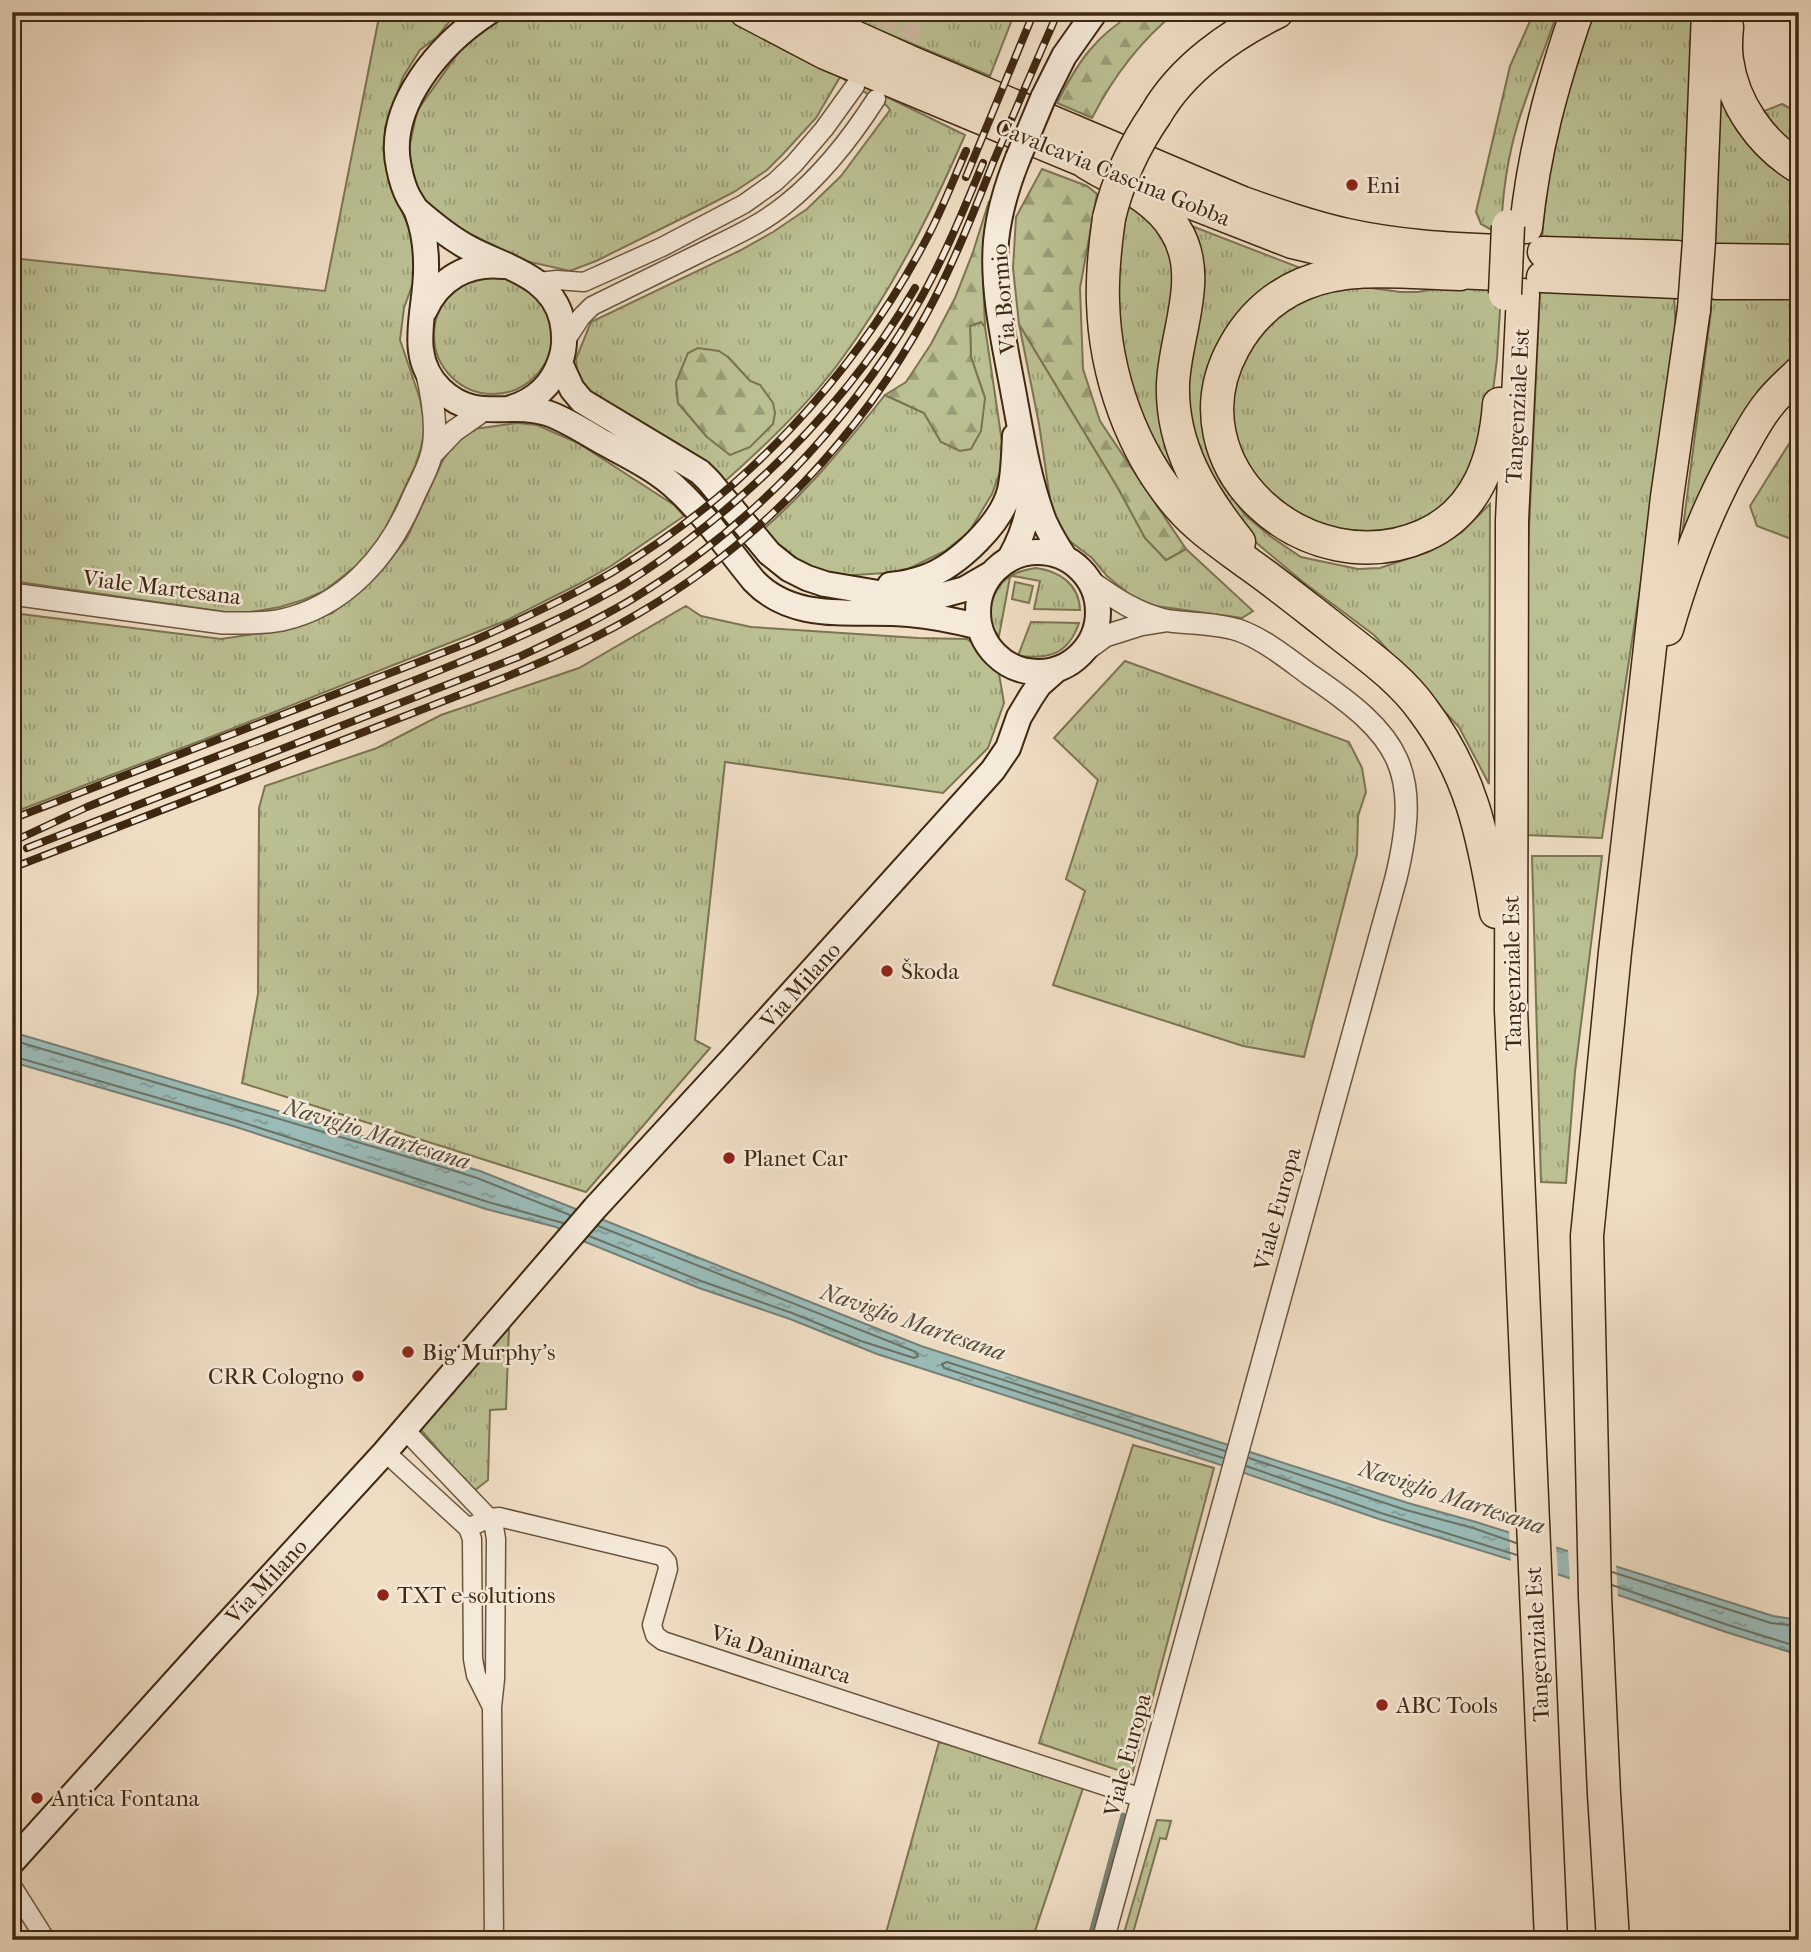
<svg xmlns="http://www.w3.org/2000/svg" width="1811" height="1952" font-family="'IM FELL French Canon',serif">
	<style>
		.grass { fill: url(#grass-tufts); stroke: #7d7452; stroke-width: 2; fill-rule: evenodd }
		.forest { fill: url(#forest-firs); stroke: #7d7452; stroke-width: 2 }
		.water { fill: url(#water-ripples); stroke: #768075; stroke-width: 2 }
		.pier { fill: #efddc4 }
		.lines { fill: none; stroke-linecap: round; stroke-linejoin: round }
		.shore { stroke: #6c7264; stroke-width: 2 }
		.stream { stroke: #768075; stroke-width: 5 }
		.minor-tunnel { stroke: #ccb9a0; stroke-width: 18; stroke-dasharray: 18 9; stroke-linecap: butt }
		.minor-casing { stroke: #6b553e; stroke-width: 21 }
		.tertiary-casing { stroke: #6b553e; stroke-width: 24 }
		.secondary-casing { stroke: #3f2811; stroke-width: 28 }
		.trunk-casing { stroke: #3f2811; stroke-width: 33 }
		.motorway-casing { stroke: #3f2811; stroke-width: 35 }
		.minor { stroke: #f5e9d9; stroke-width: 18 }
		.tertiary { stroke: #f5e9d9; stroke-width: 21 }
		.secondary { stroke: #f5e9d9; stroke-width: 24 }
		.trunk { stroke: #efddc4; stroke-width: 30 }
		.motorway { stroke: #efddc4; stroke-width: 32 }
		.rail-casing { stroke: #3f2811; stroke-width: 8 }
		.rail { stroke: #f5e9d9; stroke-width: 5; stroke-dasharray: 16; stroke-linecap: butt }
		.secondary-bridge-casing { stroke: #3f2811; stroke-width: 28; stroke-linecap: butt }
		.motorway-bridge-casing { stroke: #3f2811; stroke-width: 35; stroke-linecap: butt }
		.secondary-bridge { stroke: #f5e9d9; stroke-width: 24 }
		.motorway-bridge { stroke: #efddc4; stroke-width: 32 }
		.poi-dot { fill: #8f2418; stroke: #f5e9d9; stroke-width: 2.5 }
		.labels { text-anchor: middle; stroke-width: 5; stroke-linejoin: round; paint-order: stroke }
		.street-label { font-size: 23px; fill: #3f2811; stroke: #f5e9d9 }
		.poi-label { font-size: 23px; fill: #3f2811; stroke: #f5e9d9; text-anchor: start }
		.water-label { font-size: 24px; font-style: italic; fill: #564d3b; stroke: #f5e9d9 }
	</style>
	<defs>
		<pattern id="grass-tufts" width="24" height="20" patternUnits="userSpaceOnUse" patternTransform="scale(1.75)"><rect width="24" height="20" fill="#bbc092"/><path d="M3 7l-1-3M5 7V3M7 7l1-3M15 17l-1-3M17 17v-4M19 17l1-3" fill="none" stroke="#999c76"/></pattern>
		<pattern id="forest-firs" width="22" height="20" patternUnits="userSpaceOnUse" patternTransform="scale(1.75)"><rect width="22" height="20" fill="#bbc092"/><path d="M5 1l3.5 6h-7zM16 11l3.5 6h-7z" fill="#999c76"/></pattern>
		<pattern id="water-ripples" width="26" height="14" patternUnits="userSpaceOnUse" patternTransform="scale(1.75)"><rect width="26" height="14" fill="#9abbb8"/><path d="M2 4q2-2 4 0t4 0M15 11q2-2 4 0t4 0" fill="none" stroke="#7f9894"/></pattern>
	</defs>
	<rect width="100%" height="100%" fill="#efddc4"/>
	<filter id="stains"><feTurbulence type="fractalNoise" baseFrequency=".00286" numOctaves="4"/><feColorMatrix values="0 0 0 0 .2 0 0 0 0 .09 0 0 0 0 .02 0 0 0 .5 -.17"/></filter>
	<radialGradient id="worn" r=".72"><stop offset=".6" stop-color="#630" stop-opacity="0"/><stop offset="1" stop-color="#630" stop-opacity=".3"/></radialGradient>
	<!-- grass -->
	<path class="grass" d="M380 12H457L437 37 420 50 403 77 385 128 389 182 413 237 418 269 404 308 400 340 420 399 425 427 421 448 415 466 383 534 371 550 356 566 324 591 303 600 280 607 239 614 12 581V258L325 291Z
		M513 12H725L807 58 965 135C930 215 891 293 838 364 805 408 764 447 723 483L606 407 583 386 577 371 576 359 591 322 739 251 773 232 807 209 841 176 890 110 887 106 840 77 816 118 783 154 767 170 734 192 701 209 596 261 570 271 499 255 464 239 416 192 408 153 417 111 464 45 506 15ZM728 357 750 381 760 385 707 437 678 403 676 382Z
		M835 12H1015L990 76Z
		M1606 12H1693L1684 239 1674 245 1542 238 1550 145 1591 14Z
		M1556 16C1544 52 1529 87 1518 123 1507 159 1502 197 1501 235L1481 224 1476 212 1510 66 1531 19Z
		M1720 80 1799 182V252H1712Z
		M1782 104 1799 113V152L1759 113Z
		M1126 205C1159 223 1167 239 1179 274L1190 496 1149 435 1127 369 1116 303 1119 222Z
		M1189 225 1311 272 1211 388 1209 450 1220 481 1245 515 1270 536 1301 557 1358 569 1380 568 1428 552 1462 532 1490 504 1489 784 1459 727 1374 635 1303 582 1228 519 1180 409Z
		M434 335a59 59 0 1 1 118 0a59 59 0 1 1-118 0Z
		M1364 287 1401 292H1418L1441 288H1499L1501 294 1497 359 1488 430 1475 478 1424 528 1323 535 1241 469 1228 395 1265 321 1325 289Z
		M1540 290 1674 294 1676 334 1663 437 1602 838 1525 835 1528 552Z
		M1710 296 1799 297V357L1792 363 1681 543 1711 311Z
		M981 322 985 327 1002 442 1000 472 992 494 969 532 945 551 902 572 838 576 810 571 759 533C807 492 846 444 885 395L924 413 941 442 985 398 971 357 970 326Z
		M1019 324 1118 488 1145 538 1166 560 1186 549 1253 611 1242 618 1156 606 1131 596 1107 576 1092 558 1063 536 1053 519 1039 424Z
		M517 423 537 425 578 443 674 505 684 516 611 566 577 585 505 621 221 733 12 813V613L221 639 287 629 332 613 360 591 383 569 407 538 443 460 452 447 462 436 474 429Z
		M1799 428V542L1757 526 1750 506Z
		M1036 568C1059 571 1079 584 1080 610L1034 609 1040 581 1013 576 1010 577 999 636C983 620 991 589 1009 577 1017 571 1026 570 1036 568Z
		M1015 582 1033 586 1029 603 1012 599Z
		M686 606 701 616 751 627 918 638 967 639 997 662 1004 703 988 748 943 793 725 762 695 1040 710 1048 586 1192 242 1083 258 994 259 808 265 786 377 748 441 715 579 668Z
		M1031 622 1079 623C1068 655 1049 659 1018 656Z
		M1125 661 1349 742 1362 768 1366 792 1358 816 1357 854 1304 1057 1243 1046 1053 985 1085 891 1066 879 1098 780 1054 738Z
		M1532 856H1602L1575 1072 1566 1183 1541 1182Z
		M509 1328 506 1409 490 1410 488 1480 474 1491 421 1430 424 1420Z
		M1133 1445 1214 1468 1132 1775 1039 1743Z
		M939 1742 1032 1768 1083 1788 1032 1940H884Z
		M1157 1820 1171 1821 1166 1839 1160 1838 1131 1940H1122Z"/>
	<!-- forest -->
	<path class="forest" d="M1135 12H1176C1140 41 1113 77 1092 118L1057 103C1078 62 1094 37 1135 12Z
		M1042 169 1087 186 1097 194 1080 288 1083 369 1100 421 1186 549 1166 560 1145 538 1118 488 1019 324 1013 268 1016 217Z
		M989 201 983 277 985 327 981 322 970 326 971 357 985 398 981 431 971 449 960 451 941 442 924 413 885 395 906 382 931 344 955 298 973 252Z
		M698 348 719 351 728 357 750 381 760 385 773 403 775 413 773 424 750 447 730 455 707 437 678 403 676 382 688 353Z"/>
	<!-- water -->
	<path class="water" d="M12 1032 480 1171 921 1346 1408 1503 1476 1522 1773 1616 1799 1620V1655L1726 1632 1563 1576 1379 1519 1215 1463 877 1354 790 1319 699 1288 583 1241 556 1227 486 1209 233 1126 12 1062Z"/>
	<!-- pier -->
	<path class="pier" d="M1509 1530 1556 1544 1558 1579 1511 1564Z
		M1568 1548 1616 1562 1618 1598 1570 1583Z"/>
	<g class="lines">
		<!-- shore -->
		<path class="shore" d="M12 1040 452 1170 477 1178 570 1215
			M12 1056 235 1120 488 1202 563 1223
			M589 1236 701 1281 792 1313 861 1341 914 1358 918 1356 916 1352 598 1226
			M1223 1458 944 1368 942 1364 947 1362 1225 1451
			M1249 1458 1406 1510 1473 1528 1516 1543
			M1246 1466 1381 1513 1517 1555
			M1612 1572 1771 1623 1799 1626
			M1612 1585 1728 1625 1799 1647"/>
		<!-- stream -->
		<path class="stream" d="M1089 1940 1123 1815"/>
		<!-- minor-tunnel -->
		<path class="minor-tunnel" d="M873 53 893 12
			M896 63 921 12"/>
		<!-- minor casing -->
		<g class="minor-casing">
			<path id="minor" d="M538 282 557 280 584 282 662 247 744 204 775 182 794 164 824 129 855 86
				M564 343 581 317 592 306C627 289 662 272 698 254 728 239 759 226 786 204 821 176 851 138 876 99
				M404 1429 489 1518 494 1527 496 1539 495 1679 492 1707 494 1940
				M385 1452 468 1528 472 1539 473 1659 476 1675 492 1707
				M468 1528 489 1518 499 1517 662 1556 667 1562 668 1569 652 1625 655 1635 663 1641 1142 1798
				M12 1886 46 1940"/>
		</g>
		<!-- tertiary casing -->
		<g class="tertiary-casing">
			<path id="tertiary" d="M432 454 454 431 484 410
				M1090 581C1114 598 1140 616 1170 621 1193 624 1216 623 1238 630 1264 639 1288 659 1310 675 1400 736 1422 769 1396 878L1103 1940
				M12 594 223 623C243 623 263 624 282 620 345 606 388 556 412 500 418 486 427 471 431 456 439 430 432 395 426 370
				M1086 650 1105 636 1140 625 1165 621"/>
		</g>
		<!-- secondary casing -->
		<g class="secondary-casing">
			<path id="secondary" d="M489 12C441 43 385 106 399 168 401 178 404 189 409 198 412 203 415 207 417 212 423 228 426 247 426 264 428 308 404 355 441 390 476 423 508 401 547 413 565 419 582 430 599 440 626 455 657 469 679 491 707 517 729 551 754 581 795 624 856 609 909 614 933 616 957 621 980 627
				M1043 98 1064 56 1095 12
				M1018 158C1007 185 999 212 996 241 992 290 1004 341 1013 390 1021 433 1028 479 1044 521 1050 534 1057 546 1065 558
				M417 210C433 224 450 238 469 248 504 267 551 275 562 320 565 334 565 349 560 362 552 385 534 401 511 408
				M425 310C439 279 468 262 503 266
				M560 363 572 389 582 401 700 472 709 481 769 553 789 569 807 578 825 584 884 594 939 596 965 589 991 574
				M978 612a60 60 0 1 1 120 0a60 60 0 1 1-120 0Z
				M1010 558C1022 537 1029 516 1031 491
				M890 585C902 584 915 581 926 577 958 565 1002 523 1010 490 1014 473 1014 454 1015 436
				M12 1862 206 1647 385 1452 595 1208 734 1057 993 770 1008 748 1019 717 1031 697 1039 685 1056 670"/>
		</g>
		<!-- trunk casing -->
		<g class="trunk-casing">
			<path id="trunk" d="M745 12 825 54 1087 163 1292 243 1388 266
				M802 12 908 60 1243 202C1277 214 1311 226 1347 234 1397 245 1448 248 1499 250
				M1543 252 1677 256
				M1718 259 1799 260
				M1437 272 1498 275
				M1542 277 1677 283
				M1716 284H1799"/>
		</g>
		<!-- motorway casing -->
		<g class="motorway-casing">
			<path id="motorway" d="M1727 27C1726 38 1725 49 1727 60 1733 104 1761 144 1799 167
				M1156 114C1182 69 1230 35 1277 12
				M1087 163C1118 182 1156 197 1175 229 1205 276 1175 333 1173 384 1171 446 1202 496 1239 542
				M1109 218C1105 246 1102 274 1103 302 1105 375 1132 452 1180 507 1199 529 1225 546 1249 564 1276 583 1302 604 1329 625 1361 651 1399 676 1423 710 1471 774 1483 834 1496 912
				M1526 227C1534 150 1552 85 1577 12
				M1699 241 1708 12
				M1460 274C1409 273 1351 264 1303 284 1272 297 1250 318 1234 347 1168 466 1309 587 1425 535 1478 511 1495 458 1499 404
				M1523 295 1512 520 1511 1010 1551 1940
				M1667 629C1684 570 1705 513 1735 459 1746 441 1755 421 1769 404 1777 393 1789 383 1799 373
				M1613 1940 1604 1794 1595 1596 1587 1236 1615 952 1642 718 1667 497 1694 309"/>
		</g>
		<!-- minor -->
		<use href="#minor" class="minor"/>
		<!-- tertiary -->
		<use href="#tertiary" class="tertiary"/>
		<!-- secondary -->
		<use href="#secondary" class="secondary"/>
		<!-- trunk -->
		<use href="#trunk" class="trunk"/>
		<!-- motorway -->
		<use href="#motorway" class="motorway"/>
		<!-- rail casing -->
		<g class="rail-casing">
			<path id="rail" d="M966 177 1034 12
				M12 819 473 641C520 620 566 599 611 573 744 494 855 375 927 238 942 210 953 180 966 151
				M12 842 87 807 129 790C216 757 303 724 390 690 469 659 547 628 621 586 651 568 680 547 707 525 789 459 862 380 915 288
				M27 848 521 656C559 638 598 620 634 598 749 528 845 428 913 312 941 265 962 214 983 163
				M12 868 493 682C544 662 594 640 641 612 761 542 861 435 927 313 953 265 973 214 993 163 1014 113 1036 62 1058 12"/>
		</g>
		<!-- rail -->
		<use href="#rail" class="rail"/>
		<!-- secondary-bridge casing -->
		<g class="secondary-bridge-casing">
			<path id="secondary-bridge" d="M1018 158 1043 98"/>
		</g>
		<!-- motorway-bridge casing -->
		<g class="motorway-bridge-casing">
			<path id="motorway-bridge" d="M1109 218C1118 180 1134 146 1156 114
				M1505 294 1508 226
				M1694 309 1699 241"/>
		</g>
		<!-- secondary-bridge -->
		<use href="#secondary-bridge" class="secondary-bridge"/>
		<!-- motorway-bridge -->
		<use href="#motorway-bridge" class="motorway-bridge"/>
	</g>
	<!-- markers -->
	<g class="poi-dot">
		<circle cx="1352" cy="185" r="7"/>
		<circle cx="887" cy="971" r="7"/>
		<circle cx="729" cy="1158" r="7"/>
		<circle cx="408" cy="1352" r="7"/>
		<circle cx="358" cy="1376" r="7"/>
		<circle cx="383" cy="1595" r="7"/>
		<circle cx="1382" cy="1705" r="7"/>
		<circle cx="37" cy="1798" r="7"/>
	</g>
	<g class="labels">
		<!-- street labels -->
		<g class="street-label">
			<text transform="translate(1113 172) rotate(22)" y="8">Cavalcavia Cascina Gobba</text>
			<text transform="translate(1003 299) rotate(-95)" y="8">Via Bormio</text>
			<text transform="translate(1517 406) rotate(-87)" y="8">Tangenziale Est</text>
			<text transform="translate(162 587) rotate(7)" y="8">Viale Martesana</text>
			<text transform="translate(1512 973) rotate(-91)" y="8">Tangenziale Est</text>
			<text transform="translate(800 985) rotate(-48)" y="8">Via Milano</text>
			<text transform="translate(1277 1209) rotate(-75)" y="8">Viale Europa</text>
			<text transform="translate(266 1581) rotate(-47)" y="8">Via Milano</text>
			<text transform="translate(1537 1644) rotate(-93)" y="8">Tangenziale Est</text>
			<text transform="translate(781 1654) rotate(18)" y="8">Via Danimarca</text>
			<text transform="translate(1127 1755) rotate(-75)" y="8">Viale Europa</text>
		</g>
		<!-- poi labels -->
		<g class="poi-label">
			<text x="1366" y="193">Eni</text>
			<text x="901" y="979">Škoda</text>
			<text x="743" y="1166">Planet Car</text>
			<text x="422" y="1360">Big Murphy's</text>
			<text x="344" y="1384" text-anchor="end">CRR Cologno</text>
			<text x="397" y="1603">TXT e-solutions</text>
			<text x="1396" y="1713">ABC Tools</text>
			<text x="51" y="1806">Antica Fontana</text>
		</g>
		<!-- water labels -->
		<g class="water-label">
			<text transform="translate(377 1134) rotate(17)" y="8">Naviglio Martesana</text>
			<text transform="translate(913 1322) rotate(19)" y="8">Naviglio Martesana</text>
			<text transform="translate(1452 1497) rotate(18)" y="8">Naviglio Martesana</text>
		</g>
	</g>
	<!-- margin -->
	<rect width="1811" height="1952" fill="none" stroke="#efddc4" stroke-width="42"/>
	<rect x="14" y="14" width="1783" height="1924" fill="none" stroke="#3f2811" stroke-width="3.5"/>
	<rect x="21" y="21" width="1769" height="1910" fill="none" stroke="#3f2811" stroke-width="2"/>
	<rect width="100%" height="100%" filter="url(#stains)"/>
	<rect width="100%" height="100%" fill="url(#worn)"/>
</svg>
